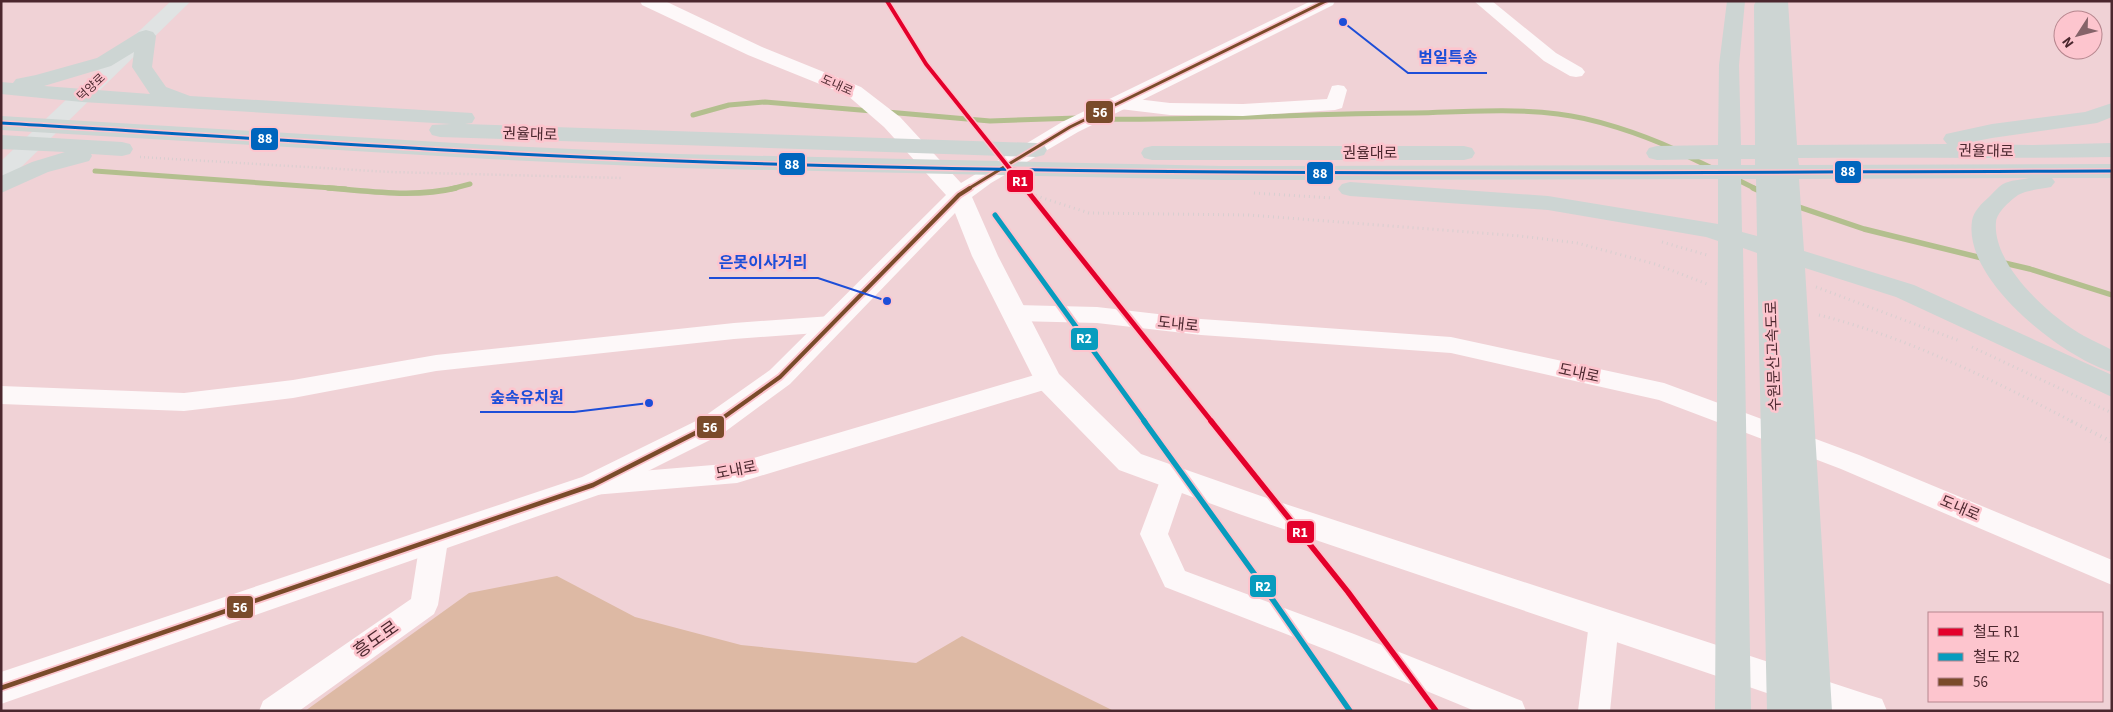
<svg xmlns="http://www.w3.org/2000/svg" width="2113" height="712" font-family="'Source Sans 3','Noto Sans KR',sans-serif">
	<style>
		.green { fill: #ddb9a4 }
		.lines { fill: none; stroke-linecap: round; stroke-linejoin: round }
		.stream-far1 { stroke: #b3bf8e; stroke-width: 5 }
		.stream { stroke: #b3bf8e; stroke-width: 5.5 }
		.path-far2 { stroke: #d8cfd0; stroke-width: 2.5; stroke-dasharray: 1 3; stroke-linecap: butt }
		.path-far1 { stroke: #d8cfd0; stroke-width: 3; stroke-dasharray: 1 4; stroke-linecap: butt }
		.path { stroke: #d8cfd0; stroke-width: 4; stroke-dasharray: 1 4.5; stroke-linecap: butt }
		.street { fill: #fdf8f9; fill-rule: evenodd }
		.secondary { fill: #fdf8f9; fill-rule: evenodd }
		.primary { fill: #e0e3e3; fill-rule: evenodd }
		.highway { fill: #cdd5d3; fill-rule: evenodd }
		.bus-1-far2-casing { stroke: #fdc5ce; stroke-width: 6 }
		.bus-1-far1-casing { stroke: #fdc5ce; stroke-width: 8 }
		.bus-1-casing { stroke: #fdc5ce; stroke-width: 8 }
		.bus-2-casing { stroke: #fdc5ce; stroke-width: 6 }
		.bus-1-far2 { stroke: #7a4b2a; stroke-width: 3 }
		.bus-1-far1 { stroke: #7a4b2a; stroke-width: 4 }
		.bus-1 { stroke: #7a4b2a; stroke-width: 4.5 }
		.bus-2 { stroke: #0065bd; stroke-width: 3 }
		.rail-1-far2-casing { stroke: #fdc5ce; stroke-width: 7 }
		.rail-1-far1-casing { stroke: #fdc5ce; stroke-width: 9 }
		.rail-1-casing { stroke: #fdc5ce; stroke-width: 9 }
		.rail-2-far1-casing { stroke: #fdc5ce; stroke-width: 9 }
		.rail-2-casing { stroke: #fdc5ce; stroke-width: 9 }
		.rail-1-far2 { stroke: #e4002b; stroke-width: 4 }
		.rail-1-far1 { stroke: #e4002b; stroke-width: 5 }
		.rail-1 { stroke: #e4002b; stroke-width: 5.5 }
		.rail-2-far1 { stroke: #089cbe; stroke-width: 5 }
		.rail-2 { stroke: #089cbe; stroke-width: 5.5 }
		.labels { text-anchor: middle; stroke-width: 5; stroke-linejoin: round; paint-order: stroke }
		.far-street-label { font-size: 12px; fill: #4b272e; stroke: #fdc5ce }
		.street-label { font-size: 15px; fill: #4b272e; stroke: #fdc5ce }
		.near-street-label { font-size: 18px; fill: #4b272e; stroke: #fdc5ce }
		.leader { fill: none; stroke: #1d4ed8; stroke-width: 2 }
		.callout-dot { fill: #1d4ed8; stroke: #fdc5ce; stroke-width: 2 }
		.callout-label { font-size: 16px; text-anchor: middle; font-weight: bold; fill: #1d4ed8; stroke: #fdc5ce; stroke-width: 5; stroke-linejoin: round; paint-order: stroke }
		.line-badge { stroke: #fdc5ce; stroke-width: 2 }
		.badge-label { font-size: 14px; text-anchor: middle; font-weight: bold; fill: #fff }
	</style>
	<rect width="100%" height="100%" fill="#f0d2d6"/>
	<!-- green -->
	<path class="green" d="M557 576 635 617 741 645 916 663 962 636 1114 711H305L469 593Z"/>
	<g class="lines">
		<!-- stream-far1 -->
		<path class="stream-far1" d="M887 112 990 121 1077 118
			M693 115 729 105 765 102 872 111
			M1097 119C1203 121 1309 113 1415 113 1462 112 1511 108 1558 114 1594 118 1641 134 1674 149
			M1689 157 1714 169
			M95 171 346 189
			M1734 178 1756 189
			M451 189 470 184"/>
		<!-- stream -->
		<path class="stream" d="M328 188C370 191 414 198 456 188
			M1753 188 1764 193
			M1793 205 1864 229 1986 259
			M2000 262 2030 269 2112 295"/>
		<!-- path-far2 -->
		<path class="path-far2" d="M140 157 390 172 623 178
			M1010 187 1015 189"/>
		<!-- path-far1 -->
		<path class="path-far1" d="M1012 188 1089 213 1249 215 1520 236 1577 243 1655 264 1707 284
			M1254 193 1332 198
			M1662 242 1707 255
			M1816 287 1960 341
			M1819 315C1909 338 1991 379 2073 422
			M1972 347 2112 413"/>
		<!-- path -->
		<path class="path" d="M2071 421 2112 442"/>
		<!-- street -->
		<path class="street" d="M1474 1H1492L1556 53 1582 68 1585 72 1582 76 1576 77 1570 76 1544 61Z
			M1338 85 1344 86 1347 90 1342 108 1335 110 1243 116 1170 115 1120 109 1113 107 1111 103 1113 99 1120 97 1170 103 1243 104 1327 99 1332 86Z
			M1014 305 1097 307 1201 319 1451 337 1664 383 1859 455 2112 560V585L1841 469 1659 400 1451 353 1201 335 1097 323 1014 321 1006 318 1003 313 1006 308Z
			M831 316 839 318 843 324 839 330 831 332 734 339 436 371 293 398 184 411 1 404V386L184 393 293 380 436 355 734 323Z
			M1048 371 1057 374 1060 380 1057 386 737 483 593 495 584 492 580 485 584 478 593 475 737 463Z
			M1174 468 1183 471 1187 478 1168 534 1185 571 1354 634 1522 701 1526 711H1475L1332 652 1165 587 1140 534 1161 478 1165 471Z
			M434 530 444 533 448 541 438 605 434 614 299 711H259L263 701 411 599 420 541 424 533Z
			M1604 610 1614 614 1619 623 1610 711H1578L1589 623 1594 614Z"/>
		<!-- secondary -->
		<path class="secondary" d="M640 1H665L762 47 861 87 900 117 961 183 1062 122 1311 1H1335L1333 5 1078 132 991 183 972 197 998 256 1059 374 1141 454 1261 496 1869 695 1882 699 1887 711H1820L1239 514 1119 470 1038 387 972 256 955 213 790 384 722 434 604 493 1 704V672L582 477 702 418 770 370 946 195 884 127 847 95 748 55 642 5Z"/>
		<!-- primary -->
		<path class="primary" d="M171 1H191L9 179 1 181V161Z"/>
		<!-- highway -->
		<path class="highway" d="M1727 1H1745L1739 65 1741 145H1755L1754 5 1756 1H1788L1797 145 1947 144 1943 139 1946 134 1992 124 2085 112 2112 103V117L2097 123 1992 138 1961 144 2033 145 2112 143V157C2007 159 1903 157 1798 158L1799 165 2112 164V178H2052L2055 182 2051 187C2042 189 2026 190 2018 195 2010 201 1997 212 1996 222 1992 265 2050 317 2084 336 2093 341 2103 345 2112 350V372C2062 357 1963 280 1972 221 1973 212 1982 203 1989 197 1993 193 1998 187 2003 184 2010 180 2021 180 2029 178L1799 179 1804 251 1914 285 2112 375V397L1896 297 1805 268 1832 711H1767L1757 253 1743 248 1751 711H1715L1718 241 1706 237 1548 210 1350 196 1342 194 1338 189 1342 184 1350 182 1548 196 1718 224V179L1222 180 678 168 489 159 1 130V116L489 145 678 154 1222 166 1718 165V159L1657 160 1649 158 1646 153 1649 148 1657 146 1718 145 1719 65ZM1741 159H1755V165H1741ZM1741 179H1756L1757 236 1742 232Z
			M146 30 153 32 156 36 152 67 166 87 190 96 472 113 475 118 472 123 465 124 1036 143 1044 145 1047 150 1044 155 1036 157 440 137 432 135 429 130 432 125 451 124 82 102 1 94V82L13 83 16 79 36 75 97 58 139 32ZM134 52 132 67 150 94 44 86 111 66Z
			M1 135 122 142 130 144 133 149 130 154 122 156 91 154 92 156 89 161 48 172 1 193V176L32 162 65 152 1 149Z
			M1152 146H1464L1472 148 1475 153 1472 158 1464 160H1152L1144 158 1141 153 1144 148Z"/>
		<!-- bus-1-far2 casing -->
		<g class="bus-1-far2-casing">
			<path id="bus-1-far2" d="M968 189 1070 127 1326 1"/>
		</g>
		<!-- bus-1-far1 casing -->
		<g class="bus-1-far1-casing">
			<path id="bus-1-far1" d="M717 422 780 377 959 195 970 188"/>
		</g>
		<!-- bus-1 casing -->
		<g class="bus-1-casing">
			<path id="bus-1" d="M1 688 593 485 719 421"/>
		</g>
		<!-- bus-2 casing -->
		<g class="bus-2-casing">
			<path id="bus-2" d="M1 123C227 136 453 153 679 161 1157 178 1634 172 2112 171"/>
		</g>
		<!-- bus-1-far2 -->
		<use href="#bus-1-far2" class="bus-1-far2"/>
		<!-- bus-1-far1 -->
		<use href="#bus-1-far1" class="bus-1-far1"/>
		<!-- bus-1 -->
		<use href="#bus-1" class="bus-1"/>
		<!-- bus-2 -->
		<use href="#bus-2" class="bus-2"/>
		<!-- rail-1-far2 casing -->
		<g class="rail-1-far2-casing">
			<path id="rail-1-far2" d="M887 1 926 64 1026 189"/>
		</g>
		<!-- rail-1-far1 casing -->
		<g class="rail-1-far1-casing">
			<path id="rail-1-far1" d="M1025 188 1212 422"/>
		</g>
		<!-- rail-1 casing -->
		<g class="rail-1-casing">
			<path id="rail-1" d="M1211 421 1348 592 1436 711"/>
		</g>
		<!-- rail-2-far1 casing -->
		<g class="rail-2-far1-casing">
			<path id="rail-2-far1" d="M995 215 1145 422"/>
		</g>
		<!-- rail-2 casing -->
		<g class="rail-2-casing">
			<path id="rail-2" d="M1144 421 1266 590 1350 711"/>
		</g>
		<!-- rail-1-far2 -->
		<use href="#rail-1-far2" class="rail-1-far2"/>
		<!-- rail-1-far1 -->
		<use href="#rail-1-far1" class="rail-1-far1"/>
		<!-- rail-1 -->
		<use href="#rail-1" class="rail-1"/>
		<!-- rail-2-far1 -->
		<use href="#rail-2-far1" class="rail-2-far1"/>
		<!-- rail-2 -->
		<use href="#rail-2" class="rail-2"/>
	</g>
	<g class="labels">
		<!-- far-street labels -->
		<g class="far-street-label">
			<text transform="translate(837 85) rotate(24)" y="4">도내로</text>
			<text transform="translate(91 87) rotate(-43)" y="4">덕양로</text>
		</g>
		<!-- street labels -->
		<g class="street-label">
			<text transform="translate(530 134) rotate(2)" y="5">권율대로</text>
			<text transform="translate(1986 151) rotate(1)" y="5">권율대로</text>
			<text x="1370" y="158">권율대로</text>
			<text transform="translate(1178 324) rotate(6)" y="5">도내로</text>
			<text transform="translate(1773 356) rotate(-92)" y="5">수원문산고속도로</text>
			<text transform="translate(1579 373) rotate(12)" y="5">도내로</text>
			<text transform="translate(736 470) rotate(-11)" y="5">도내로</text>
			<text transform="translate(1960 508) rotate(23)" y="5">도내로</text>
		</g>
		<!-- near-street labels -->
		<g class="near-street-label">
			<text transform="translate(376 639) rotate(-35)" y="6">흥도로</text>
		</g>
	</g>
	<!-- callouts -->
	<path class="leader" d="M1343 22L1408 73H1487M887 301L818 278H709M649 403L574 412H480"/>
	<g class="callout-dot">
		<circle cx="1343" cy="22" r="5"/>
		<circle cx="887" cy="301" r="5"/>
		<circle cx="649" cy="403" r="5"/>
	</g>
	<g class="callout-label">
		<text x="1448" y="63">범일특송</text>
		<text x="763" y="268">은못이사거리</text>
		<text x="527" y="403">숲속유치원</text>
	</g>
	<g class="line-badge">
		<rect x="1085" y="100" width="29" height="24" rx="5" fill="#7a4b2a"/>
		<rect x="250" y="127" width="29" height="24" rx="5" fill="#0065bd"/>
		<rect x="778" y="152" width="28" height="24" rx="5" fill="#0065bd"/>
		<rect x="1834" y="160" width="28" height="24" rx="5" fill="#0065bd"/>
		<rect x="1306" y="161" width="28" height="24" rx="5" fill="#0065bd"/>
		<rect x="1006" y="169" width="28" height="24" rx="5" fill="#e4002b"/>
		<rect x="1070" y="327" width="29" height="24" rx="5" fill="#089cbe"/>
		<rect x="696" y="415" width="29" height="24" rx="5" fill="#7a4b2a"/>
		<rect x="1286" y="520" width="29" height="24" rx="5" fill="#e4002b"/>
		<rect x="1249" y="574" width="28" height="24" rx="5" fill="#089cbe"/>
		<rect x="226" y="595" width="28" height="24" rx="5" fill="#7a4b2a"/>
	</g>
	<g class="badge-label">
		<text x="1100" y="117">56</text>
		<text x="265" y="143">88</text>
		<text x="792" y="169">88</text>
		<text x="1848" y="176">88</text>
		<text x="1320" y="178">88</text>
		<text x="1020" y="186">R1</text>
		<text x="1084" y="343">R2</text>
		<text x="710" y="432">56</text>
		<text x="1300" y="537">R1</text>
		<text x="1263" y="591">R2</text>
		<text x="240" y="612">56</text>
	</g>
	<!-- border -->
	<rect width="2113" height="712" fill="none" stroke="#4b272e" stroke-width="5"/>
	<!-- legend -->
	<rect x="1928" y="612" width="175" height="90" fill="#fdc5ce" stroke="#b6868e"/>
	<rect x="1938" y="628" width="25" height="8" fill="#e4002b" stroke="#b6868e"/>
	<text x="1973" y="637" font-size="15" fill="#4b272e">철도 R1</text>
	<rect x="1938" y="653" width="25" height="8" fill="#089cbe" stroke="#b6868e"/>
	<text x="1973" y="662" font-size="15" fill="#4b272e">철도 R2</text>
	<rect x="1938" y="678" width="25" height="8" fill="#7a4b2a" stroke="#b6868e"/>
	<text x="1973" y="687" font-size="15" fill="#4b272e">56</text>
	<!-- north arrow -->
	<g transform="translate(2078 35) rotate(234)"><circle r="24" fill="#fdc5ce" stroke="#b6868e"/>
	<path d="M0-4L9 19L0 12L-9 19Z" fill="#856369"/>
	<text y="-8" font-size="14" font-weight="bold" text-anchor="middle" fill="#4b272e">N</text>
	</g>
</svg>
